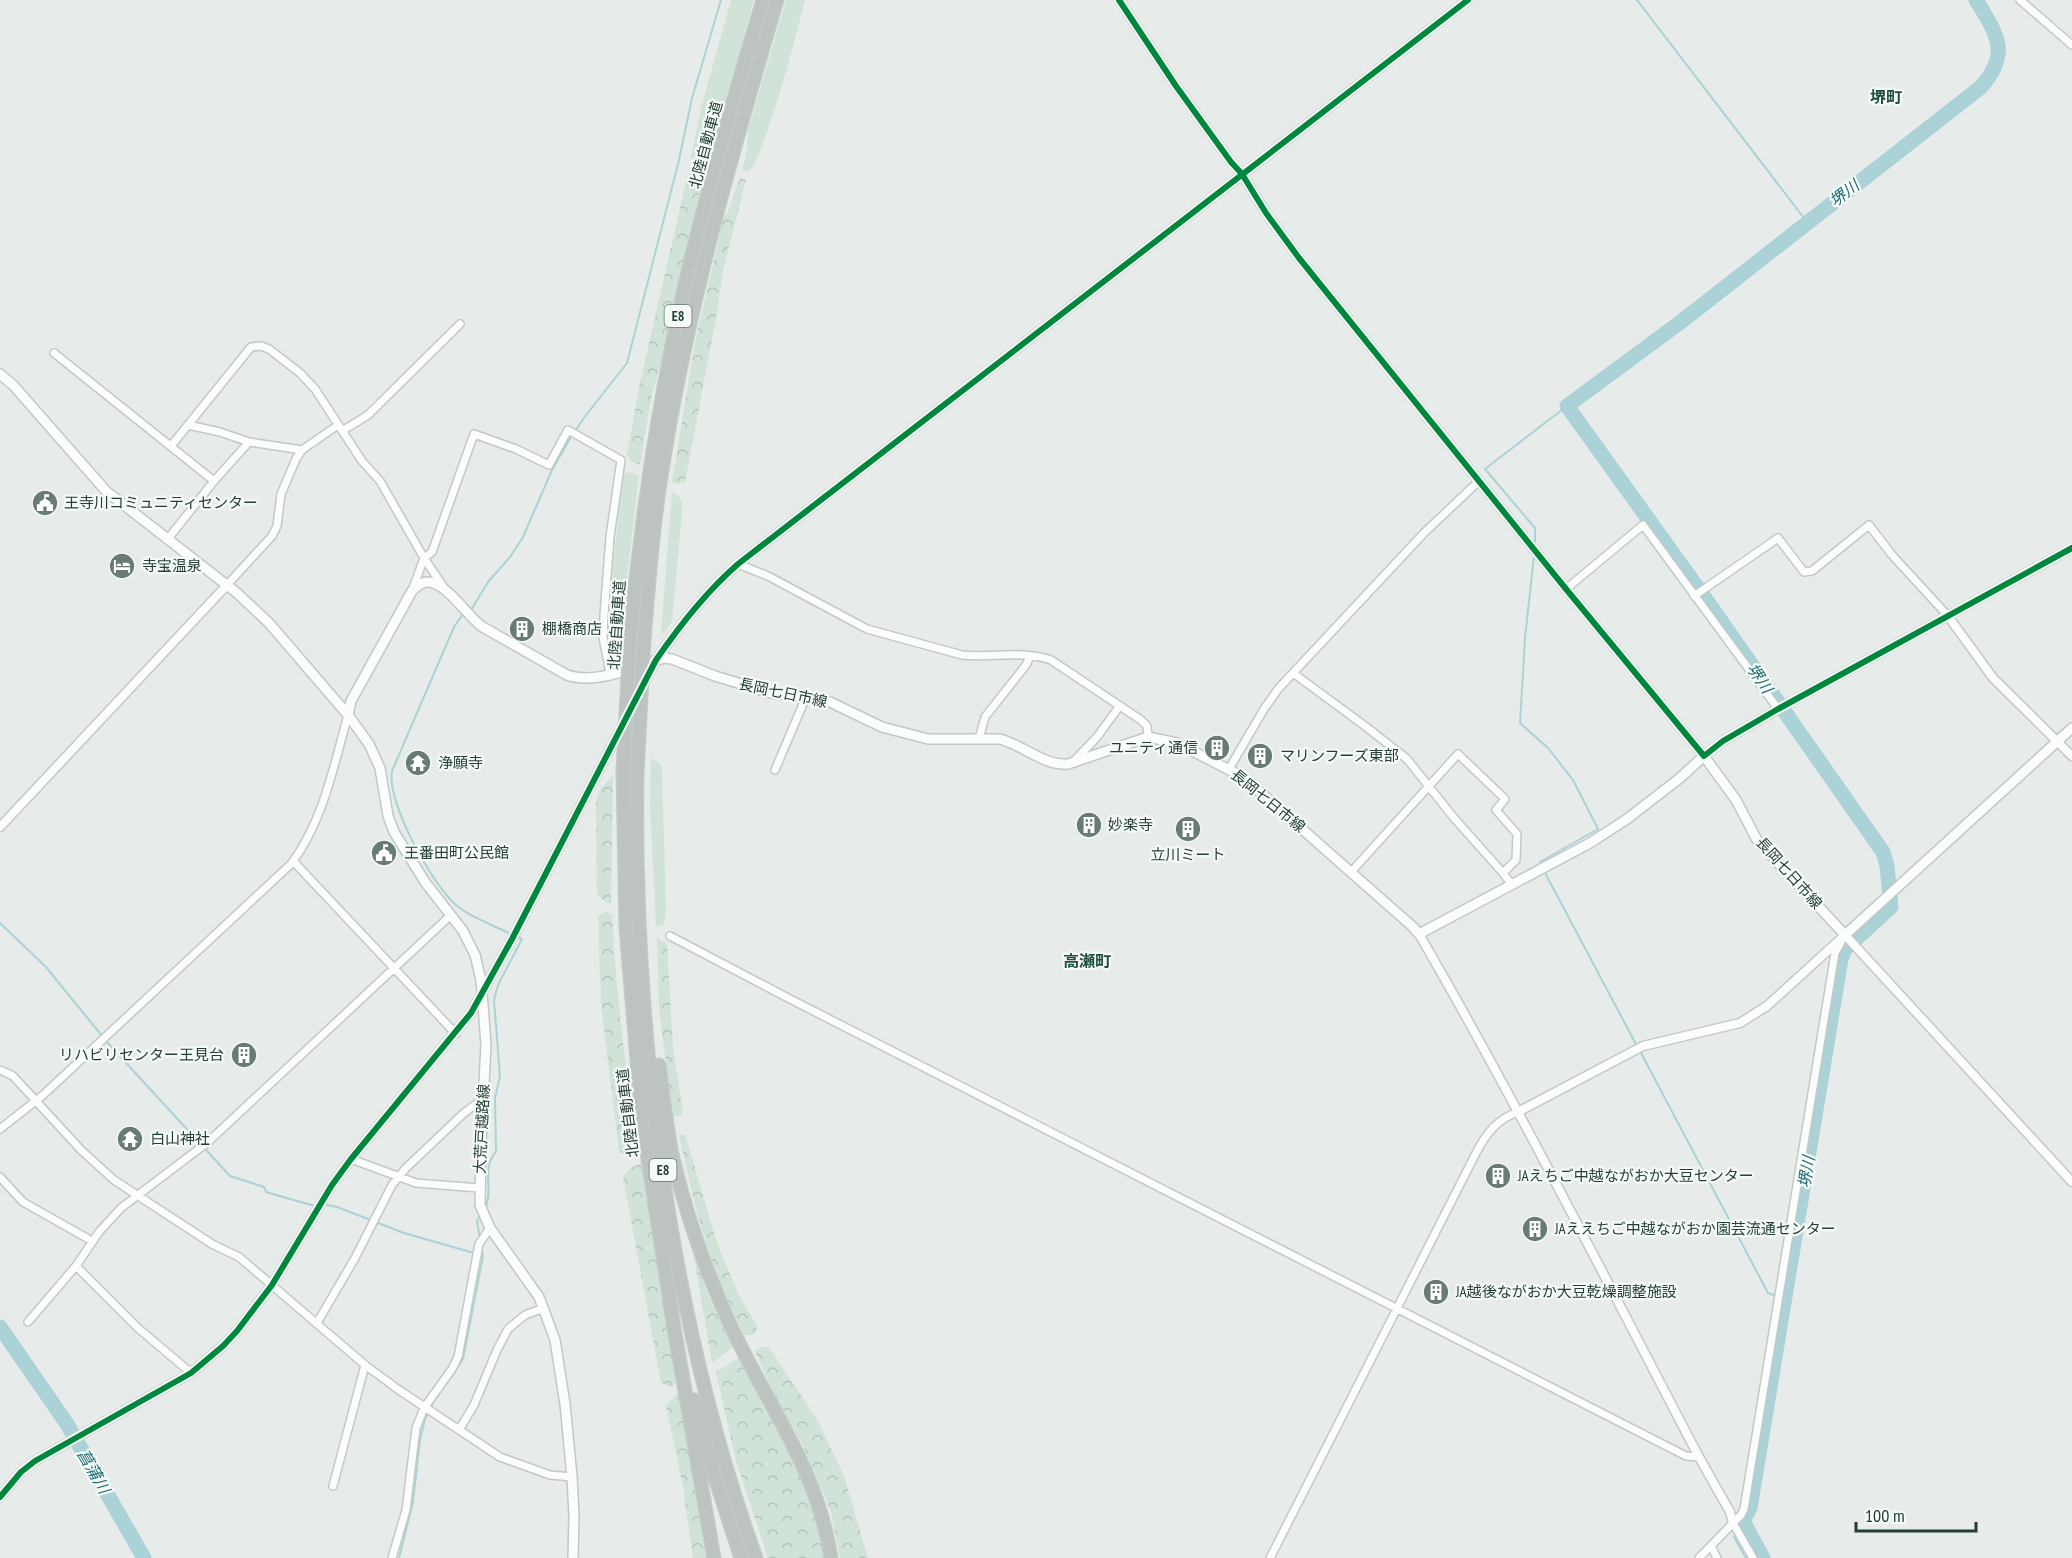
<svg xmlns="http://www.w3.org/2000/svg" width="2072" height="1558" font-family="'PT Sans Narrow','Noto Sans JP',sans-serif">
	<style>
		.green { fill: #d1e3d6 }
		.forest { fill: url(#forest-crowns) }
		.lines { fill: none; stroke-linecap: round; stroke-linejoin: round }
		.stream { stroke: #aad2d7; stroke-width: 2 }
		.river { stroke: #aad2d7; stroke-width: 15 }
		.minor-casing { stroke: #c4c8c6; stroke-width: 10 }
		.tertiary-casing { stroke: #c4c8c6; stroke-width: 11 }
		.secondary-casing { stroke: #c2c8c6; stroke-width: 12 }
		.motorway-casing { stroke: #c2cac7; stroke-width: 15 }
		.minor { stroke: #fbfcfc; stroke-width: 7 }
		.tertiary { stroke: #fbfcfc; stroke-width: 8 }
		.secondary { stroke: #fbfcfc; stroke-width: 9 }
		.motorway { stroke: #bcc3c1; stroke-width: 12 }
		.motorway-bridge-casing { stroke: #c2cac7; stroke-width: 15; stroke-linecap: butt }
		.motorway-bridge { stroke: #bcc3c1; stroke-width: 12 }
		.cycleway-casing { stroke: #f5faf7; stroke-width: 10 }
		.cycleway { stroke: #00873e; stroke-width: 6 }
		.labels { text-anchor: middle; stroke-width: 4.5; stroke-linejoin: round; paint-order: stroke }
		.shield { fill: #f5faf7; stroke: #637670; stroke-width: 1.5 }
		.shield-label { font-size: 14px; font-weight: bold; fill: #253e36 }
		.street-label { font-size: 15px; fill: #253e36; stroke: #f5faf7 }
		.poi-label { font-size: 15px; fill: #253e36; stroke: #f5faf7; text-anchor: start }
		.neighbourhood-label { font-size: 16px; font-weight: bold; fill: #214f42; stroke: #f5faf7 }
		.water-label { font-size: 16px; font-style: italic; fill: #216d77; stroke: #f5faf7 }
	</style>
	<defs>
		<pattern id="forest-crowns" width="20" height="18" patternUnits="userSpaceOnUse" patternTransform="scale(1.5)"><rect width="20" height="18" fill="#d1e3d6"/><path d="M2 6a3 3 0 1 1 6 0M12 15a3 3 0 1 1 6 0" fill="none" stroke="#b3c4b8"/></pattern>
	</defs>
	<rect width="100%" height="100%" fill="#e7ebe9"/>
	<!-- green -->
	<path class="green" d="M731 0H754L710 159 694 160 691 157 701 108Z
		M786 0H805C798 29 765 158 748 172L742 171 747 151 748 130Z
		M630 472 639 475 620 638H612L608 633 607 618 623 475Z
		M672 492C682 497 682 501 682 512L672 621 664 633H661Z
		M651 758 660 764 662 769 666 907 665 921 662 926H656L650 806Z"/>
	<!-- forest -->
	<path class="forest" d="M691 169 705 170 679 281 668 337 651 398 640 465 631 461 627 455 639 387 687 178Z
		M740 177 746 180 723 271 717 313 685 482 678 484 672 483 695 342 724 216 728 212Z
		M613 775 611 903 608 904 597 894 596 800 600 790Z
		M606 911 612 915C616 994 626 1071 637 1149L626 1155 619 1151 601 1004 598 916Z
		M657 938 667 944 673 1048 683 1112 681 1115 673 1117 659 1009Z
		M685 1134 717 1243 739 1295 755 1323 757 1329 754 1335H744C735 1315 725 1295 717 1275 700 1229 689 1183 679 1135Z
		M641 1163 679 1381 670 1387 661 1383 623 1177 629 1169Z
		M691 1240 708 1295 733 1347 712 1363Z
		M762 1347H769L818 1421 844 1476 868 1558H840L831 1512 802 1444 771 1388 755 1351Z
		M740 1357C771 1417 818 1490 825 1558H768L736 1461 716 1372Z
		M681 1390 710 1558H693L683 1487 666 1405Z"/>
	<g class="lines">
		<!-- stream -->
		<path class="stream" d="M1637 0 1807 222
			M1535 547V528L1485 469 1567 406
			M1534 556 1525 638 1520 723 1548 748 1573 780 1598 829 1540 862 1542 866
			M471 610 488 582 510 557 523 537 552 470 568 442 583 419 627 363 679 160 692 98 721 0
			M463 614 454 627 392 771C386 802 433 886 457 906 470 917 495 926 511 934
			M1544 871 1637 1046
			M0 923 46 967 102 1036
			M105 1040 230 1176 264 1187 266 1192 311 1205H318
			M1640 1051 1768 1293 1776 1296
			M323 1204 337 1207 404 1233 474 1253
			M485 1208C494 1192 481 1167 496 1152L495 1098 500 1076 494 1000 498 985 522 939 516 936
			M480 1238 477 1221 481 1215
			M1737 1517 1742 1503
			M1736 1535 1734 1537 1746 1558
			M399 1558 413 1502 420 1440 425 1419 433 1403 463 1359 483 1256 481 1247"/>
		<!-- river -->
		<path class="river" d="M0 1327 67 1424 144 1558
			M1763 1558 1743 1521 1750 1508 1841 959 1845 949 1891 907 1887 866 1883 852 1705 598 1567 406 1682 321 1981 87C2011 53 1997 34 1976 0"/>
		<!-- minor casing -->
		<g class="minor-casing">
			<path id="minor" d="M2020 0 2072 45
				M54 353 214 481
				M188 425 220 432 249 442
				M342 431 368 415 460 324
				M171 446 251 347 261 346 269 349 300 373 315 389 362 461 380 481 424 558 443 586
				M167 540 214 481 249 442 302 450
				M738 564 768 576 867 629 962 655C991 658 1023 650 1051 660L1141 720 1147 726 1148 737
				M227 585 272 536 277 526 281 494 296 459 302 450 338 425
				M1566 589 1643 525 1778 709
				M412 591 424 558 432 552 474 434 516 449 549 465 568 430 621 460 610 537 604 615 603 637 610 673
				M1694 596 1778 538 1804 572 1812 571 1869 525 1892 555 1948 616
				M1293 673 1365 726 1407 759 1454 818 1503 873 1512 885
				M979 739 985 717 1026 665 1030 656
				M1075 760 1097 737 1119 707
				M1229 769 1264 709 1279 688 1424 533 1479 481
				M775 770 806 697
				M293 861 456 1034
				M1351 872 1458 754 1505 799 1496 810 1517 834 1516 860 1503 873
				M670 936 790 999 1686 1456 1699 1457
				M0 1070 13 1076 81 1150 114 1180 212 1244 239 1257 365 1365 399 1390 500 1457 550 1475 572 1477
				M0 1129 42 1096 291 864C323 822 334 765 348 715
				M351 1159 416 1183 479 1188
				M0 1177 23 1202 92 1241
				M76 1266 138 1328 191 1373
				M28 1322 76 1266 99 1232 121 1208 208 1142 451 915
				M317 1323 355 1258 392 1185 406 1168 464 1113 484 1098
				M459 1430 474 1405 497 1350 508 1329 525 1315 544 1308
				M333 1486 365 1365
				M1733 1523 1753 1558
				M1711 1546 1717 1558
				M392 1558 406 1510 416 1428 424 1408 452 1369 458 1357 479 1244 490 1228
				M1270 1558 1476 1153C1486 1134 1497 1119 1518 1112
				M1699 1558 1741 1515 1744 1509 1835 953 1842 940"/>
		</g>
		<!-- tertiary casing -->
		<g class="tertiary-casing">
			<path id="tertiary" d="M1119 0 1176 86 1231 162 1242 174 1266 213 1299 258 1566 589 1704 756 1723 741 1778 709 2072 548
				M1948 616 1993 678 2072 756
				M0 827 227 585
				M1419 934C1518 1105 1607 1282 1699 1457L1730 1512 1733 1523
				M1518 1112 1643 1046 1740 1023 1767 1006 1845 935 2072 1182
				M0 1497 21 1472 35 1461 191 1373 223 1346 237 1331 272 1285 332 1185 351 1159 471 1013 512 939 656 660C680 625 706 592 738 564L1468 0"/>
		</g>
		<!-- secondary casing -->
		<g class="secondary-casing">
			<path id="secondary" d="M0 374 13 385 106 491 237 593 269 623 348 715 369 744 380 768 388 816 394 832 425 882 463 931 475 955 481 980 486 1044 481 1143 480 1205 490 1228 539 1297 555 1340 565 1404 572 1477 574 1515 573 1558
				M348 715 351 701 412 591C416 587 421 582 427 582 445 581 467 615 481 626L567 675C596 685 635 667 664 658L672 659 715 676 771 693 806 697 830 702 882 727 928 739H1000C1023 745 1044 766 1068 764L1148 737 1177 743 1243 777 1413 927 1419 934 1590 843 1627 819 1680 778 1704 756 1736 800 1757 840 1845 935 2072 728"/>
		</g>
		<!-- motorway casing -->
		<g class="motorway-casing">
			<path id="motorway" d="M630 639C641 515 660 392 688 271 710 180 736 90 763 0
				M644 640C649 581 653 522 663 464 688 306 732 153 777 0
				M623 771 626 928 642 1120 673 1322 714 1558
				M637 772C633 1031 668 1313 756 1558
				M659 1065C663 1094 666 1125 672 1154 685 1211 705 1269 729 1322 766 1404 817 1466 831 1558
				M694 1400 715 1478 741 1558"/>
		</g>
		<!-- minor -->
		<use href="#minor" class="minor"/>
		<!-- tertiary -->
		<use href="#tertiary" class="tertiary"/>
		<!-- secondary -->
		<use href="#secondary" class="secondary"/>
		<!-- motorway -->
		<use href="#motorway" class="motorway"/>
		<!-- motorway-bridge casing -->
		<g class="motorway-bridge-casing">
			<path id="motorway-bridge" d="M623 771 630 639
				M637 772 644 640"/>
		</g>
		<!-- motorway-bridge -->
		<use href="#motorway-bridge" class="motorway-bridge"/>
		<!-- cycleway casing -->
		<g class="cycleway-casing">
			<path id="cycleway" d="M1119 0 1176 86 1231 162 1242 174 1266 213 1299 258 1566 589 1704 756 1723 741 1778 709 2072 548
				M0 1497 21 1472 35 1461 191 1373 223 1346 237 1331 272 1285 332 1185 351 1159 471 1013 512 939 656 660C680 625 706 592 738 564L1468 0"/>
		</g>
		<!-- cycleway -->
		<use href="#cycleway" class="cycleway"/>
	</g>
	<!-- icons -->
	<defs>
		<g id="civic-disc" transform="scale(1.35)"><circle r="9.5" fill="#697b75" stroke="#f5faf7"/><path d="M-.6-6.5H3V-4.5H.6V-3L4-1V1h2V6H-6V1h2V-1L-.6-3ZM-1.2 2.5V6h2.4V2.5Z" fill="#fff"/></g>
		<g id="hotel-disc" transform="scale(1.35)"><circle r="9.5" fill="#697b75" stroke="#f5faf7"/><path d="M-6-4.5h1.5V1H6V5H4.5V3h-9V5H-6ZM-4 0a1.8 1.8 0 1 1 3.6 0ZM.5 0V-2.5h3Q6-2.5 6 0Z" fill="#fff"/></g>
		<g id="building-disc" transform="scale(1.35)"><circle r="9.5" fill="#697b75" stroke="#f5faf7"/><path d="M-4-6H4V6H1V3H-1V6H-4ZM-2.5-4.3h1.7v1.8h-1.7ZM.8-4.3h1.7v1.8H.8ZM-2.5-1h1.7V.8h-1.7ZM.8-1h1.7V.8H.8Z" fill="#fff"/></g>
		<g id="temple-disc" transform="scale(1.35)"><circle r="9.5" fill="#697b75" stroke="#f5faf7"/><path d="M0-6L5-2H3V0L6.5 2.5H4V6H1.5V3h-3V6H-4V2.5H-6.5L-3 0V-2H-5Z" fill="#fff"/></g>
	</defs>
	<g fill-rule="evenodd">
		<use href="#civic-disc" x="45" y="503"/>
		<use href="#hotel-disc" x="122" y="566"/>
		<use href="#building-disc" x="522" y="629"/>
		<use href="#building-disc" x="1217" y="748"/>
		<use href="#building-disc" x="1260" y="756"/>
		<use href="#temple-disc" x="418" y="763"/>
		<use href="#building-disc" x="1089" y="825"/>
		<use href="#building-disc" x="1188" y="829"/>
		<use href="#civic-disc" x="384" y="853"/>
		<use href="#building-disc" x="244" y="1055"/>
		<use href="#temple-disc" x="130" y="1139"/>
		<use href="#building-disc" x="1498" y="1176"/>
		<use href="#building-disc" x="1535" y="1229"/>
		<use href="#building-disc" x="1436" y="1292"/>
	</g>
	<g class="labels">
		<!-- shield labels -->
		<g class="shield">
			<rect x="664.5" y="305" width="27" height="22" rx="4.5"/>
			<rect x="649.5" y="1159" width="27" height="22" rx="4.5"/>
		</g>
		<g class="shield-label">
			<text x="678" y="321">E8</text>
			<text x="663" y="1175">E8</text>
		</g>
		<!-- street labels -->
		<g class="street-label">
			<text transform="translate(706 145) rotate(-75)" y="5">北陸自動車道</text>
			<text transform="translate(617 625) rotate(-86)" y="5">北陸自動車道</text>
			<text transform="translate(783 693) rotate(12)" y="5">長岡七日市線</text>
			<text transform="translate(1268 801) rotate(39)" y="5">長岡七日市線</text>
			<text transform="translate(1789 873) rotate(48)" y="5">長岡七日市線</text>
			<text transform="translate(628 1113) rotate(-97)" y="5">北陸自動車道</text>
			<text transform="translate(482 1129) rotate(-87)" y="5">大荒戸越路線</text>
		</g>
		<!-- poi labels -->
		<g class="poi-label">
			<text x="64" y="508">王寺川コミュニティセンター</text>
			<text x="142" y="571">寺宝温泉</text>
			<text x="542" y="634">棚橋商店</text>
			<text x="1198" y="753" text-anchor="end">ユニティ通信</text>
			<text x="1280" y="761">マリンフーズ東部</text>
			<text x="438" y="768">浄願寺</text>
			<text x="1108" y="830">妙楽寺</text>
			<text x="404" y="858">王番田町公民館</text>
			<text x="1188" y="860" text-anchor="middle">立川ミート</text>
			<text x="224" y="1060" text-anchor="end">リハビリセンター王見台</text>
			<text x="150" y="1144">白山神社</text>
			<text x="1518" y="1181">JAえちご中越ながおか大豆センター</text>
			<text x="1555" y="1234">JAええちご中越ながおか園芸流通センター</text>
			<text x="1456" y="1297">JA越後ながおか大豆乾燥調整施設</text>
		</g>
		<!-- neighbourhood labels -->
		<g class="neighbourhood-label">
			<text x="1886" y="103">堺町</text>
			<text x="1087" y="967">高瀬町</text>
		</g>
		<!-- water labels -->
		<g class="water-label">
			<text transform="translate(1844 193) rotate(-38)" y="6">堺川</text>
			<text transform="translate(1760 678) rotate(55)" y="6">堺川</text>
			<text transform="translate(1806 1172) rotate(-81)" y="6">堺川</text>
			<text transform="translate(94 1471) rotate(60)" y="6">菖蒲川</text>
		</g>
	</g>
	<!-- scale -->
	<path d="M1856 1522v9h120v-9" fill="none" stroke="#253e36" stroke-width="3"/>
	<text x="1865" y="1522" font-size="18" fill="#253e36" stroke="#f5faf7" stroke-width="4.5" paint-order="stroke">100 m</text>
</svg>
